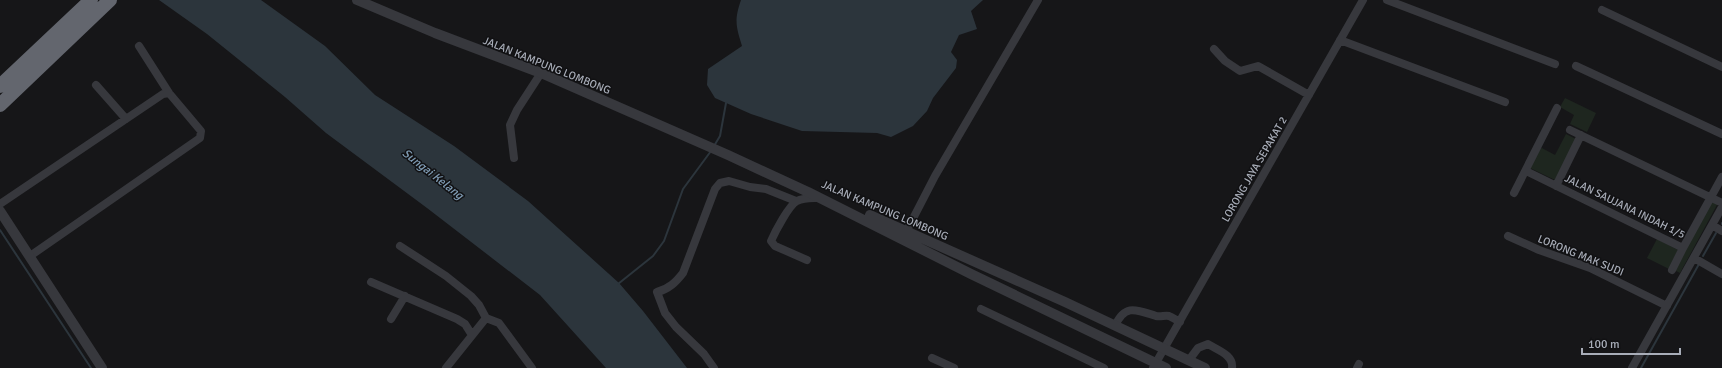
<svg xmlns="http://www.w3.org/2000/svg" width="1722" height="368" font-family="Signika,sans-serif">
	<style>
		.green { fill: #1e261f }
		.water { fill: #2c353c }
		.lines { fill: none; stroke-linecap: round; stroke-linejoin: round }
		.stream { stroke: #2c353c; stroke-width: 2 }
		.minor { stroke: #37383d; stroke-width: 8 }
		.tertiary { stroke: #37383d; stroke-width: 10 }
		.motorway { stroke: #63666e; stroke-width: 14 }
		.labels { text-anchor: middle; stroke-width: 3; stroke-linejoin: round; paint-order: stroke }
		.street-label { font-size: 11px; fill: #a8adb8; stroke: #111113 }
		.water-label { font-size: 12px; font-style: italic; fill: #7f9bb3; stroke: #111113 }
	</style>
	<rect width="100%" height="100%" fill="#161618"/>
	<!-- green -->
	<path class="green" d="M1565 98 1596 113 1587 132 1570 124 1574 115 1560 107Z
		M1566 134 1576 139 1555 180 1530 168 1540 147 1555 155Z
		M1712 201 1718 203 1680 273 1674 270Z
		M1657 239 1678 250 1669 269 1647 258Z"/>
	<!-- water -->
	<path class="water" d="M159 0H261L325 46 375 95 454 146 528 201 619 283 643 311 687 368H606L540 295 427 208 326 133 285 97 207 34Z
		M741 0H983L971 11 977 29 959 35 951 52 957 60 956 68 933 98 927 111 913 126 891 137 877 133 802 131 751 114 715 98 707 85 708 69 742 46C736 27 734 20 741 0Z"/>
	<g class="lines">
		<!-- stream -->
		<path class="stream" d="M714 146 720 136 726 103
			M1722 224V223
			M0 230 91 368
			M1703 256 1716 233
			M618 284 653 256 664 241 683 189 711 151
			M1641 368 1699 264"/>
		<!-- minor -->
		<path class="minor" d="M1387 0 1555 64
			M1602 10 1722 67
			M1340 40 1505 102
			M139 46 169 93
			M1214 49 1225 61 1240 71 1258 66 1309 95
			M1576 66 1722 134
			M96 85 126 119
			M1570 130 1722 203
			M514 158 510 125 517 110 541 73
			M1526 171 1683 248 1722 177
			M1556 186 1581 135
			M1514 193 1557 108
			M0 204 163 94 169 93 201 131 200 138 30 256
			M1712 225 1722 231
			M904 236 935 176 1038 0
			M1508 236 1539 250 1590 268 1667 306
			M400 246 446 276 471 296 479 305 486 318
			M1694 258 1722 274
			M807 260 775 246 771 241C775 232 789 205 797 201 804 197 813 198 820 198
			M1672 270 1683 248
			M371 282 457 319 465 324 472 335
			M981 309 1104 368
			M486 318 499 323 532 368
			M391 319 405 296
			M1115 326C1125 303 1137 310 1156 316 1161 317 1165 315 1169 316 1172 317 1176 320 1180 322
			M932 358 954 368
			M1189 360 1198 348 1208 344C1217 350 1234 355 1232 368
			M446 368 486 318
			M714 368 704 354 676 327 665 313 657 292C669 289 676 282 683 273L715 189 720 183 729 181 750 187 766 189 796 201
			M1153 368 1363 0
			M1357 368 1359 364
			M1632 368 1722 207"/>
		<!-- tertiary -->
		<path class="tertiary" d="M357 0 435 33 541 73 728 155 808 192 971 274 1166 368
			M0 211 102 368
			M870 215 1065 302 1205 368"/>
		<!-- motorway -->
		<path class="motorway" d="M0 86 91 0
			M0 105 110 0"/>
	</g>
	<g class="labels">
		<!-- street labels -->
		<g class="street-label">
			<text transform="translate(547 65) rotate(22)" y="4">JALAN KAMPUNG LOMBONG</text>
			<text transform="translate(1254 169) rotate(-60)" y="4">LORONG JAYA SEPAKAT 2</text>
			<text transform="translate(1625 206) rotate(26)" y="4">JALAN SAUJANA INDAH 1/5</text>
			<text transform="translate(885 210) rotate(23)" y="4">JALAN KAMPUNG LOMBONG</text>
			<text transform="translate(1581 255) rotate(22)" y="4">LORONG MAK SUDI</text>
		</g>
		<!-- water labels -->
		<g class="water-label">
			<text transform="translate(433 174) rotate(38)" y="4">Sungai Kelang</text>
		</g>
	</g>
	<!-- scale -->
	<path d="M1582 348v6h98v-6" fill="none" stroke="#a8adb8" stroke-width="2"/>
	<text x="1588" y="348" font-size="12" fill="#a8adb8" stroke="#111113" stroke-width="3" paint-order="stroke">100 m</text>
</svg>
